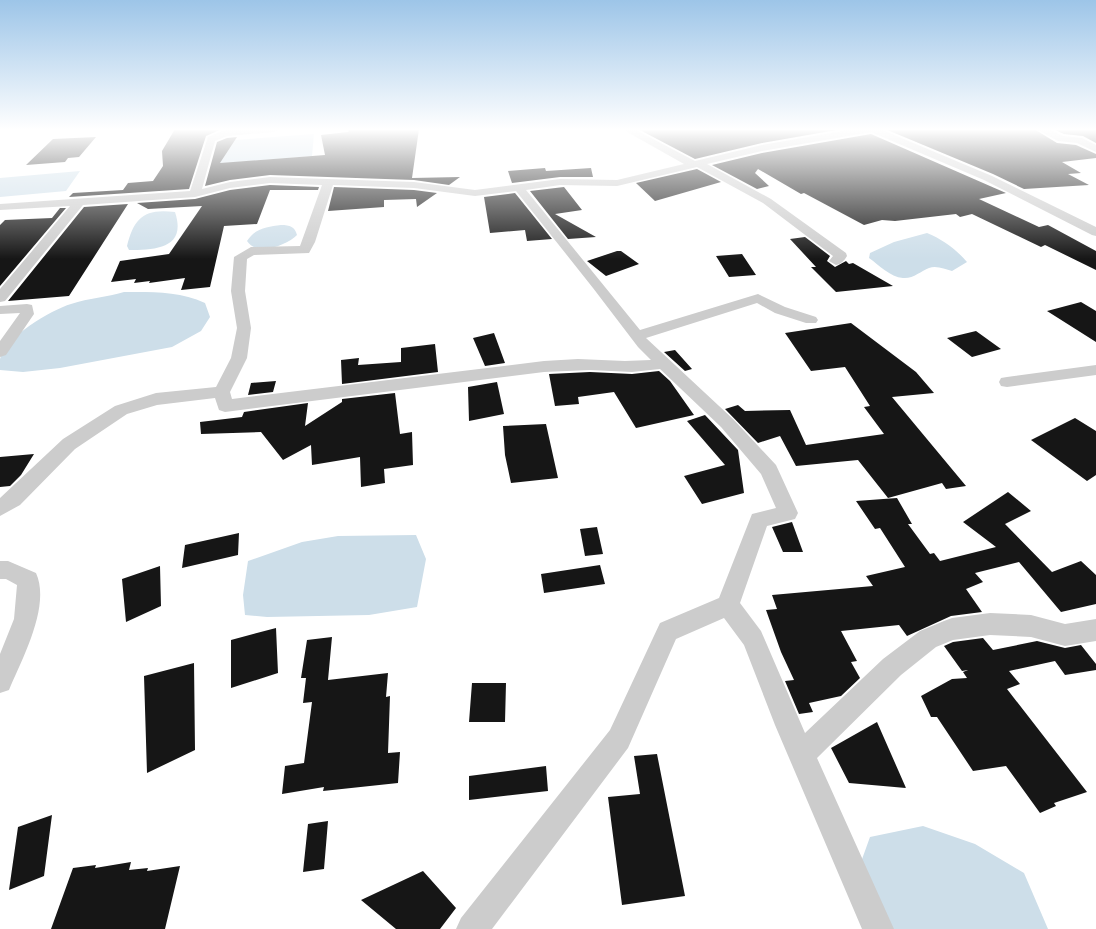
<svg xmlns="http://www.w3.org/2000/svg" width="1096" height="929" font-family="'Exo 2',sans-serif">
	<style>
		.water { fill: #cddee9 }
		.building { fill: #161616 }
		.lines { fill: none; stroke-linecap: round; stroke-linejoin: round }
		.minor { fill: #ccc; fill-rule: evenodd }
	</style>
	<rect width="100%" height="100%" fill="#fff"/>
	<!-- water -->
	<path class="water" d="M314 134 312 156 213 164 222 141Z
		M80 171 66 191 0 197V178Z
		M175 212C187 248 156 250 129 250L127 246C134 218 144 208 175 212Z
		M281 225C290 225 295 227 297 235 287 245 257 257 247 241 255 228 267 227 281 225Z
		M927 233C942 239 957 250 967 262L952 271C945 269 936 265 929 268 921 271 913 279 903 278 890 277 879 265 869 258L870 253 894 242Z
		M124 292C153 292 179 291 205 303L210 317 201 331 172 347 60 368 23 372 0 370C0 367 0 362 0 359 5 337 51 310 71 304 89 298 107 297 124 292Z
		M416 535 426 559 417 607 369 615 267 617 245 615 243 595 248 561 302 542 338 536Z
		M923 826 975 844 1024 873 1048 929H891L861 862 870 837Z"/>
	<!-- building -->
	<path class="building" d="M175 129H222L206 136 189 189 69 197 73 193 123 190 128 183 153 181 163 166 162 151Z
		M350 129H419L412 178 460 177 449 185 414 180 270 175 230 180 205 186 217 142 227 138 237 137 220 163 325 155 321 135 348 132Z
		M638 129H842L762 143 695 159Z
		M885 129H1034L1057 143 1076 145 1096 154V158L1062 162 1081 173 1068 174 1089 185 1024 189 993 174Z
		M1053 129H1096V143L1083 136 1064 134Z
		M871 134 1006 193 979 199 1039 227 1048 225 1096 251V270L1045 245 1041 247 972 214 960 217 956 214 895 221 882 220 864 225 804 193 801 194 758 169 755 173 769 186 757 189 712 165 762 153Z
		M96 137 79 157 68 158 65 162 26 165 53 139Z
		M545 168 546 171 591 168 593 177H560L512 183 508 171Z
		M697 169 721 182 655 201 636 183Z
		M270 185 319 187 318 190H270L257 224 224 226 210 287 181 290 185 278 149 283 150 281 134 283 136 279 111 282 120 261 169 254 202 206 148 209 137 203 195 199 230 190Z
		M334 187 414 190 437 193 417 207 416 199 384 200V207L328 211Z
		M564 187 582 210 555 214 596 237 568 239 530 191Z
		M515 193 552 239 527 241 525 230 490 233 484 197Z
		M128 204 69 296 8 301 84 207Z
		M60 208H66L0 286V225L5 220 52 218Z
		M805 237 830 256 827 261 835 267 846 261 849 264 853 263 893 286 836 292 811 267H816L790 239Z
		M617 251H621L639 264 606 276 587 261Z
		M742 254 756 275 729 277 716 256Z
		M1081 302 1096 311V342L1047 311Z
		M851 323 916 372 934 393 892 397 966 486 946 489 942 483 888 498 858 460 796 466 780 436 758 443 725 409 738 405 745 411 790 410 806 445 884 434 864 407 870 406 845 367 811 371 785 333Z
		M976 331 1001 349 972 357 947 338Z
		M494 333 505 363 485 366 473 338Z
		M435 344 438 372 342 384 341 360 359 358 358 365 401 362V348Z
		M675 350 692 369 685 371 664 352Z
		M659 371 670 381 694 415 636 428 614 392 578 397 579 404 555 406 549 374 590 372 632 374Z
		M276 381 273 392 248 395 251 383Z
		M497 382 504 414 469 421 468 387Z
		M395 393 400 434 412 432 413 465 384 469 385 483 361 487 360 457 312 465 311 445 283 460 261 432 201 434 200 422 242 417 244 412 308 403 305 426 342 402V399Z
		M705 415 738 450 744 493 702 504 684 476 725 465 687 421Z
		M1075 418 1096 431V475L1087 481 1031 440Z
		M546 424 558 478 511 483 505 455 503 426Z
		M34 454 21 475 10 486 0 487V457Z
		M1008 492 1031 511 1005 524 1052 572 1081 561 1096 575V604L1061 612 1019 562 975 573 983 582 966 589 982 612 951 616 907 636 899 625 841 631 857 661 851 662 860 678 841 696 809 703 813 712 799 714 785 681 794 680 781 652 766 610 777 609 772 595 873 586 866 576 905 567 880 528 875 529 856 501 897 498 912 524H908L930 554 934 553 940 561 996 547 963 522Z
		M792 522 803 552H783L772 527Z
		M597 527 603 554 585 556 580 529Z
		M239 533 238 555 182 568 185 545Z
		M600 565 605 584 544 593 541 574Z
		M160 566 161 606 126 622 122 579Z
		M276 628 278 673 231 688V640Z
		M332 637 328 680 388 673 386 697 390 696 388 753 400 752 398 783 323 791 324 787 282 794 285 766 304 763 312 702 303 703 306 678H301L307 640Z
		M983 638 993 650 1037 641 1065 648 1081 645 1096 664V670L1065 675 1055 661 1009 671 1020 684 1007 689 1087 792 1054 803 1056 806 1040 813 1006 766 973 771 937 717H931L921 696 952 679 967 678 963 672 968 670 962 671 944 646 953 642Z
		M194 663 195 750 147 773 144 676Z
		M472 683H506L505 722H469Z
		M877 722 906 788 849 783 831 748Z
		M657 754 685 896 622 905 608 797 640 794 634 756Z
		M546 766 548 791 469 800V776Z
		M52 815 44 876 9 890 18 827Z
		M328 821 324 869 303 872 308 824Z
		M131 862 129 870 148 868 147 871 180 866 165 929H51L73 868 96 865 95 868Z
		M423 871 456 908 440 929H396L361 900Z"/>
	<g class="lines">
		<!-- minor -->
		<path class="minor" d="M237 129H279L274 132 227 136 215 141 202 189 230 182 270 177 414 182 475 190 560 179 617 180 684 164 622 129H634L695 161 762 145 854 129H880L992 176 1096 227V236L1092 235 984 180 871 132 762 151 707 164 771 199 846 253 847 256C844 261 841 264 836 265L829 261 833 256 763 203 697 167 617 186 560 185 526 190 640 330 758 294 785 307 816 317 818 320 816 323H806L775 313 757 303 646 338 733 419 776 465 798 513 795 519 767 526 740 603 761 631 805 733 883 659 920 631 944 621 952 618 990 613 1031 615 1065 624 1096 619V641L1065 646 1031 637 990 635 953 640 936 647 901 675 817 758 894 929H862L775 725 744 645 724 618 676 639 628 748 492 929H456L461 918 610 730 660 623 719 598 752 514 776 508 761 474 721 427 660 369 632 372 590 370 544 372 225 412 219 410 215 398 157 405 127 414 75 449 20 505 0 516V498L63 439 115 406 156 393 216 387 231 358 237 328 231 291 234 257 251 247 300 246 322 185 270 183 230 188 195 197 83 205 5 301 0 302V289L70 206 0 210V204L190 191 208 137 222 131ZM333 185 414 188 475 196 516 191 593 288 638 347 651 360 625 361 578 359 544 361 232 399 230 392 247 358 251 328 245 291 247 259 254 255 309 253 315 242Z
			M1036 129H1049L1063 136 1082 138 1096 145V152L1077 143 1058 141Z
			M27 304 32 305 34 314 6 355 0 357V341L20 313 0 314V306Z
			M1096 365V375L1007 387 1001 386 999 382 1001 378 1007 377Z
			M0 561H8L36 573C51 606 22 659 9 690L0 693V654L14 619 17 585 6 579H0Z"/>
	</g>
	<!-- sky -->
	<linearGradient id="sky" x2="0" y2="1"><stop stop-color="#9dc5e8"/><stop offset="0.5" stop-color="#fff"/><stop offset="1" stop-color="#fff" stop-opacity="0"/></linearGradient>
	<rect width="1096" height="259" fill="url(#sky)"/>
</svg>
